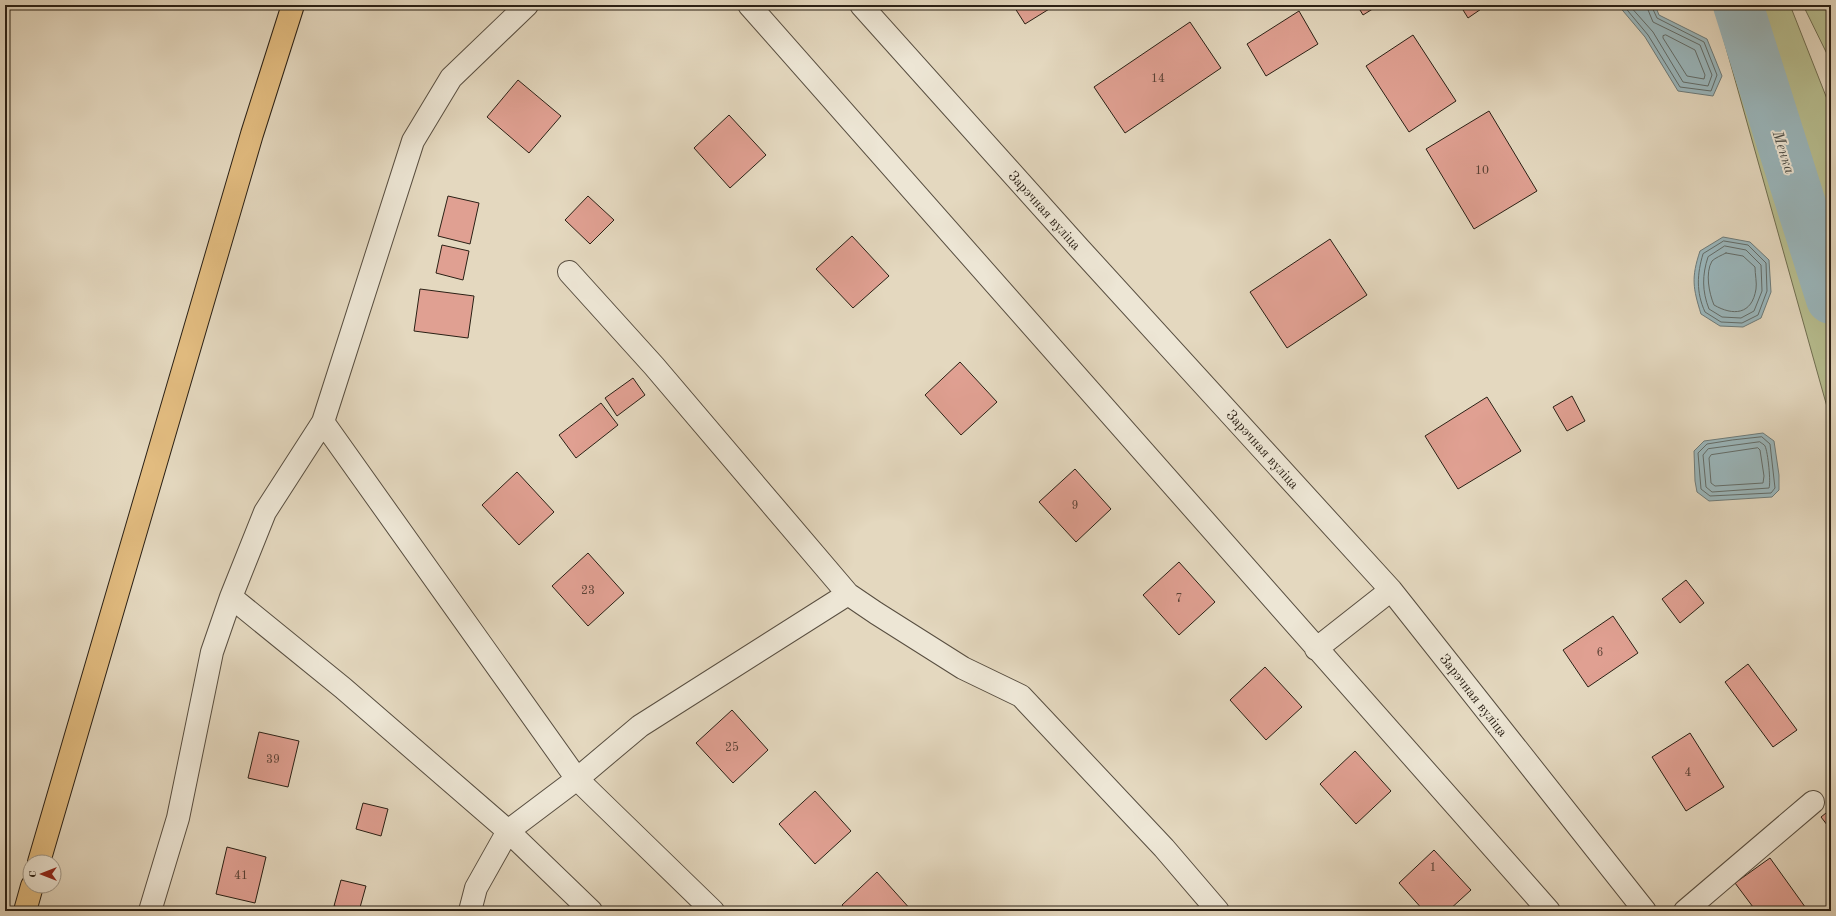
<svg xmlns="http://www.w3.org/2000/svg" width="1836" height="916" font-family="'Old Standard TT',serif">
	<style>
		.green { fill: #b7be90; stroke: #706f52 }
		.water { fill: #9ab7bd; stroke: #6d7b7a }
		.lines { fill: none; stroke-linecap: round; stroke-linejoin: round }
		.shore { stroke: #626c69; stroke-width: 1 }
		.river { stroke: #9ab7bd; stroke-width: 50 }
		.building { fill: #e0a092; stroke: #2a2015 }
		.minor-casing { stroke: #584e40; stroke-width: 24 }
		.major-casing { stroke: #2a2015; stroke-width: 24 }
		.minor { stroke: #ede6d5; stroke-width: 22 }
		.major { stroke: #e2bc80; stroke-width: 22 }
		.labels { text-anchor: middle; stroke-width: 4; stroke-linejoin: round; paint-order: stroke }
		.number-label { font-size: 12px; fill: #584034 }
		.street-label { font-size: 14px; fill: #2a2015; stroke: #ede6d5 }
		.water-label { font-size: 15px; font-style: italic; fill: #4c4d47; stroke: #ede6d5 }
	</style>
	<rect width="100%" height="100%" fill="#e4d8bf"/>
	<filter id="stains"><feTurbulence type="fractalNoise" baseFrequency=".005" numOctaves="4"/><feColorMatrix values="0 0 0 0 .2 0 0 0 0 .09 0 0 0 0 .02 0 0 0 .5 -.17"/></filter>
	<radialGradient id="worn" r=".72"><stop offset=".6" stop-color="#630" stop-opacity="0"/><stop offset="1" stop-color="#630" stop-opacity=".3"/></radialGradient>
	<!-- green -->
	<path class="green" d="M1714 5H1790L1831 109V421Z
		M1803 5H1831V62Z"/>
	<!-- water -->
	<path class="water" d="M1618 5H1655L1659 15 1707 39 1722 76 1713 96 1678 91 1645 37Z
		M1723 237 1750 242 1769 260 1771 292 1761 318 1743 327 1720 326 1701 314C1693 288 1691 278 1700 251Z
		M1763 433 1774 441 1779 475V490L1772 497 1709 501 1697 492 1695 481 1694 451 1704 441Z"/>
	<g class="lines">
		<!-- shore -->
		<path class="shore" d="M1623 5 1648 35 1680 87 1711 91 1717 75 1704 42 1657 18 1651 5
			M1629 5 1653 32 1683 82 1708 86 1712 75 1700 45 1653 22 1646 5
			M1666 35 1695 50 1705 75 1704 79 1687 76 1663 38V36Z
			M1724 241 1748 245 1766 263 1767 291 1758 315 1742 323 1721 322 1705 312C1696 292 1697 274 1703 254Z
			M1725 246 1746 250 1761 265 1762 291 1754 311 1741 318 1722 317 1709 309C1702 291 1702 275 1708 257Z
			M1726 253 1743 256 1755 267C1755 274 1757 283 1756 289 1752 315 1733 316 1714 305 1709 293 1705 273 1712 261 1715 258 1722 255 1726 253Z
			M1762 437 1770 444 1775 488 1771 493 1710 496 1701 489 1698 453 1707 444 1732 440Z
			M1760 442C1761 443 1765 445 1765 446 1768 452 1771 483 1769 488L1712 492 1706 487 1703 455 1708 449Z
			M1758 448 1760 450 1764 476 1763 483 1715 486 1711 483 1709 458 1711 455Z"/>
		<!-- river -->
		<path class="river" d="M1738 5 1831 299"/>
	</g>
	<!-- building -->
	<path class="building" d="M1013 5H1053L1054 6 1025 24Z
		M1357 5H1379L1363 15Z
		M1460 5H1487L1468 18Z
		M1299 11 1318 44 1266 76 1247 44Z
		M1190 22 1221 68 1125 133 1094 87Z
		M1413 35 1456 101 1409 132 1366 66Z
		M518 80 561 116 529 153 487 117Z
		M1489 111 1537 191 1474 229 1426 149Z
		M729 115 766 155 730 188 694 148Z
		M448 196 479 203 470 244 438 236Z
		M588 196 614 220 590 244 565 220Z
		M852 236 889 276 853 308 816 269Z
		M1330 239 1367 295 1287 348 1250 292Z
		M442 245 469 251 463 280 436 273Z
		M420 289 474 296 468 338 414 331Z
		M960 362 997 402 961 435 925 395Z
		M633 378 645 395 617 416 605 398Z
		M1572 396 1585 421 1567 431 1553 407Z
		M1487 397 1521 451 1458 489 1425 436Z
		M601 403 618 425 576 458 559 435Z
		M1075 469 1111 509 1076 542 1039 502Z
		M517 472 554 512 519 545 482 505Z
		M588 553 624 593 588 626 552 586Z
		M1179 562 1215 602 1179 635 1143 595Z
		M1686 580 1704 603 1680 623 1662 599Z
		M1613 616 1638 653 1588 687 1563 650Z
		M1748 664 1797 730 1773 747 1725 682Z
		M1265 667 1302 707 1266 740 1230 700Z
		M732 710 768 750 733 783 696 743Z
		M259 732 299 741 288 787 248 778Z
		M1690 733 1724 787 1686 811 1652 757Z
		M1355 751 1391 791 1356 824 1320 784Z
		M815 791 851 831 815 864 779 824Z
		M363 803 388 809 381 836 356 829Z
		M1831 809V830L1821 817Z
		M227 847 266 857 255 903 216 894Z
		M1434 850 1471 890 1448 911H1424L1399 883Z
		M1770 858 1808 911H1756L1735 883Z
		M877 872 912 911H847L842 905Z
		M341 880 366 886 359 911 334 906Z"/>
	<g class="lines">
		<!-- minor casing -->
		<g class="minor-casing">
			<path id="minor" d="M527 5 451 78 413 141 323 422 577 779 713 911
				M749 5 1549 911
				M861 5 1079 248 1391 590 1645 911
				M569 272 654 366 848 594 876 613 963 668 1021 696 1164 848 1218 911
				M231 597 343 688 508 831 591 911
				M1316 649 1391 590
				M150 911 178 818 212 652 231 597 265 512 323 422
				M470 911 476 888 508 831 577 779 640 726 848 594
				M1685 911 1813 802"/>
		</g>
		<!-- major casing -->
		<g class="major-casing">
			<path id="major" d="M39 862 252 134 293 5
				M25 911 32 886"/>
		</g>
		<!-- minor -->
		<use href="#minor" class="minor"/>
		<!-- major -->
		<use href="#major" class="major"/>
	</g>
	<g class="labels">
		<!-- number labels -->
		<g class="number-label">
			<text x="1158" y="82">14</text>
			<text x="1482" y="174">10</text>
			<text x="1075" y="509">9</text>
			<text x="588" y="594">23</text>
			<text x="1179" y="602">7</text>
			<text x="1600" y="656">6</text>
			<text x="732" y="751">25</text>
			<text x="273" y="763">39</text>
			<text x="1688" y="776">4</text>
			<text x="1433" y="871">1</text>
			<text x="241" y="879">41</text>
		</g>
		<!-- street labels -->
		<g class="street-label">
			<text transform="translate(1045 210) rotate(48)" y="5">Зарэчная вуліца</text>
			<text transform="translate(1263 449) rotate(48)" y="5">Зарэчная вуліца</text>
			<text transform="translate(1474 695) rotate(52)" y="5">Зарэчная вуліца</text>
		</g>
		<!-- water labels -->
		<g class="water-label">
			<text transform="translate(1784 152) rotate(72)" y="5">Менка</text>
		</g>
	</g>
	<!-- margin -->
	<rect width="1836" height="916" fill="none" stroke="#e4d8bf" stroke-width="20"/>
	<rect x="6" y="6" width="1824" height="904" fill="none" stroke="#2a2015" stroke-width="2"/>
	<rect x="10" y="10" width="1816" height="896" fill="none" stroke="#2a2015"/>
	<!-- north arrow -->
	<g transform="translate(42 874) rotate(270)"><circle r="19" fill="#ede6d5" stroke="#9f9788"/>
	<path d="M0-3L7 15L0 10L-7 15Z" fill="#8f2418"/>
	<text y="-6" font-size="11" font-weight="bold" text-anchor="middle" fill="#2a2015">С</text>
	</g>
	<rect width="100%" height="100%" filter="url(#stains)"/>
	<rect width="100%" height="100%" fill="url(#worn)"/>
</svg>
